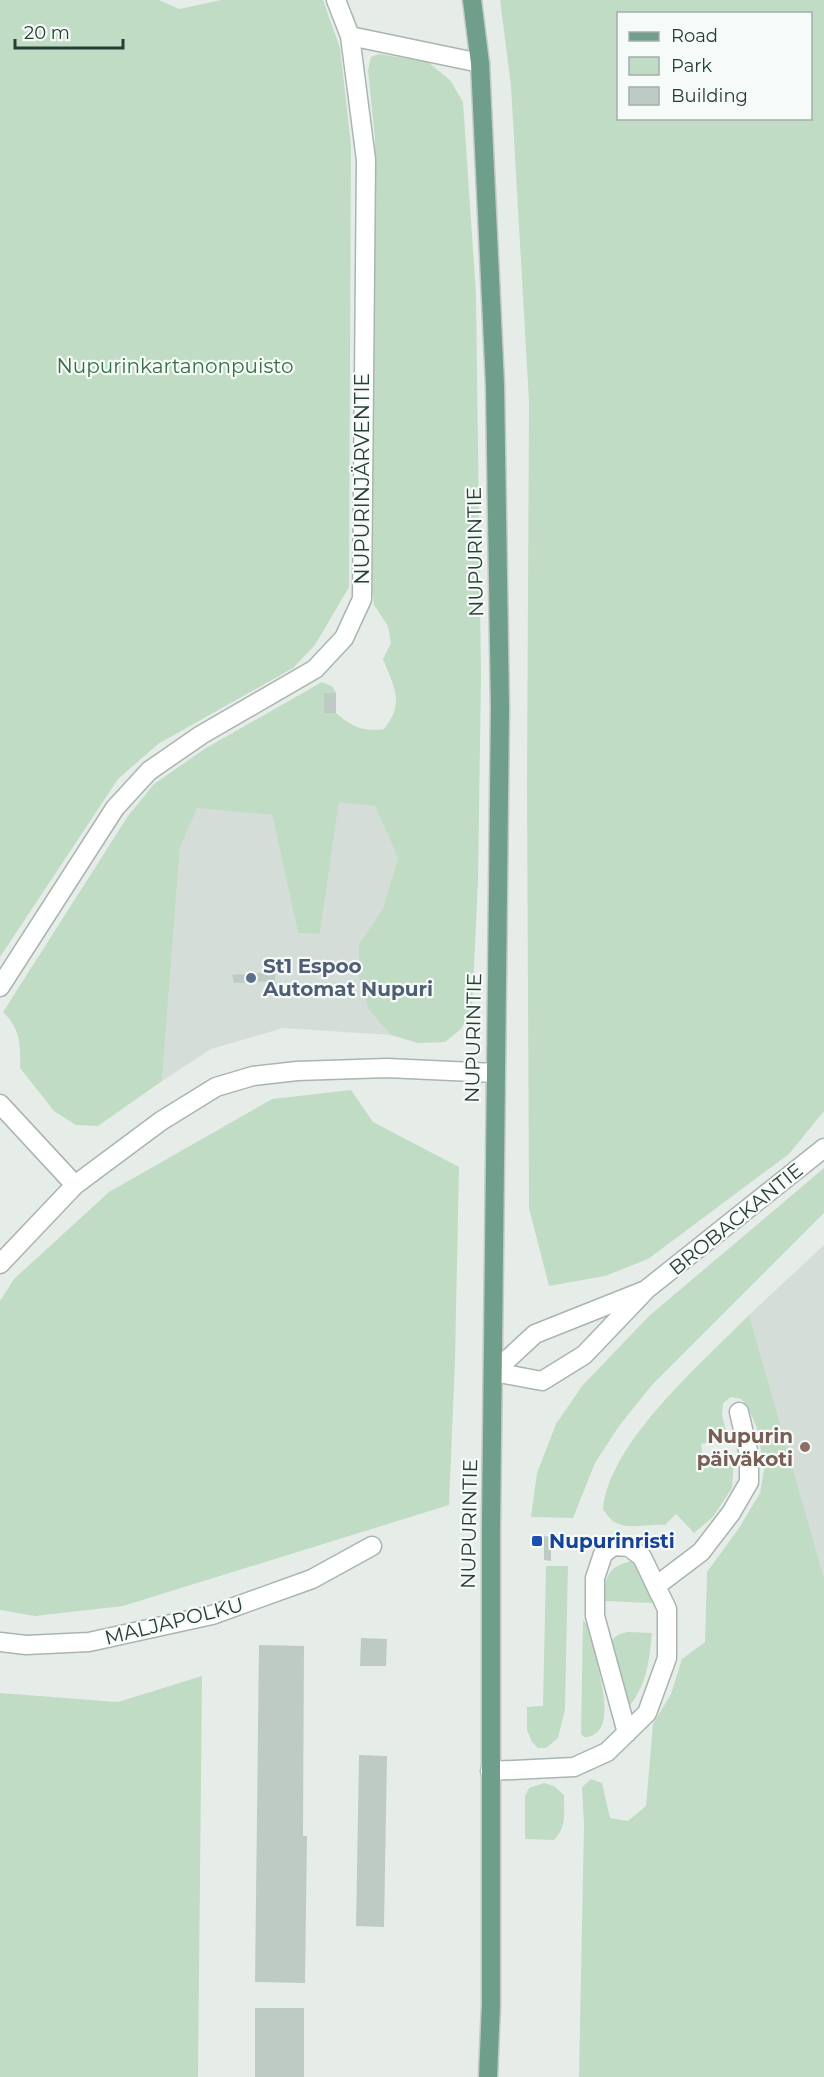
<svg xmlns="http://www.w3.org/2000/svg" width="824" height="2077" font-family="Montserrat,sans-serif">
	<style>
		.built { fill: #d4ddd8 }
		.green { fill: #c1dcc4; fill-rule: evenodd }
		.building { fill: #becbc4 }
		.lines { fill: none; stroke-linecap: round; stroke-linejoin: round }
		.minor-casing { stroke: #a9b5af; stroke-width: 21 }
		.major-casing { stroke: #c2c9c6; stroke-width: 21 }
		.minor { stroke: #fff; stroke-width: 18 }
		.major { stroke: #6f9e8b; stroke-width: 18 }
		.service-dot { fill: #5c6f8a; stroke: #f6faf8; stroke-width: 2 }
		.education-dot { fill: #8d6e63; stroke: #f6faf8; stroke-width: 2 }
		.transit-dot { fill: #1a4fb4; stroke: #f6faf8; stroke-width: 2 }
		.labels { text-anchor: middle; stroke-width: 4.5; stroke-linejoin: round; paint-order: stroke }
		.park-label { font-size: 20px; fill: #357143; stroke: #f6faf8 }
		.street-label { font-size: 20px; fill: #263e34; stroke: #f6faf8 }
		.service-label { font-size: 20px; font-weight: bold; fill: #4e5e75; stroke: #f6faf8; text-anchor: start }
		.education-label { font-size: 20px; font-weight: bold; fill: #785e54; stroke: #f6faf8; text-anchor: end }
		.transit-label { font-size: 20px; font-weight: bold; fill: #164399; stroke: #f6faf8; text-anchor: start }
	</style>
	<rect width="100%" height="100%" fill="#e6ede9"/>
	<!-- built -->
	<path class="built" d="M339 801 375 806 398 858 383 908 359 944 369 1010 391 1035 283 1028 211 1049 162 1081 180 846 197 807 272 815 298 933 320 934Z
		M824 1245V1578L749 1315Z"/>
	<!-- green -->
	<path class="green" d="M0 0H159L179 9 221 0H323L340 48 351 145 349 587 315 645 293 668 158 744 118 779 0 957Z
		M500 0H824V1111L789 1154 648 1259 605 1276 549 1286 529 1208 527 785 529 402 511 86ZM618 14H810V118H618Z
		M379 54 428 62 450 80 463 102 476 294 481 676 478 880 472 1010 461 1029 445 1042 418 1043 391 1035 369 1010 359 977V944L383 908 398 858 375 806 339 802 320 934 298 933 272 815 197 808 180 847 162 1081 98 1126 76 1125 54 1111 20 1068C21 1046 20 1028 3 1012L128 816 154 784 206 748 322 682 333 687 336 693V713C353 727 362 732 384 729 405 703 394 687 383 659L391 643 388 626 374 605 372 586 375 139 368 70 371 57Z
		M351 1090 373 1122 459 1167 455 1360 449 1505 123 1606 35 1616 0 1610V1301L14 1279 109 1192 272 1099Z
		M824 1168V1213L652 1385 619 1426 595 1463 573 1518 531 1517 537 1473 556 1424 582 1386 649 1316Z
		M749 1315 824 1578V2077H579L584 1824 582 1787 591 1779 602 1783 610 1818 628 1821 646 1806 653 1724 671 1694 682 1659 705 1642 707 1572 739 1528 760 1493 764 1470 757 1428 747 1405 741 1399 731 1397 723 1403 722 1416 729 1440 701 1444 705 1468 734 1462 732 1488 713 1517 694 1533 676 1514 665 1525C649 1523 626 1531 613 1521 609 1518 606 1513 603 1510 608 1443 703 1362 749 1315Z
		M632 1561C648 1570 650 1585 652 1603L604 1601C604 1579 607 1566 632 1561Z
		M546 1566H568L565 1709 558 1738 546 1748H538L532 1742 527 1730V1707L543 1706Z
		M583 1620C586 1624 590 1628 592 1632 595 1642 596 1654 598 1664 601 1684 617 1736 584 1737L581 1734Z
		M628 1632 652 1633C649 1663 647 1683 629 1707L609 1642 619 1634Z
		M202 1676 198 2077H0V1693L118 1702Z
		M544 1783 554 1786 564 1795C564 1812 567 1827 554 1840L525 1839V1796L529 1788Z"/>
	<!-- building -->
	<path class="building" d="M324 693H336V713H324Z
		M275 972V981L234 983 232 975Z
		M544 1536 551 1537V1561L544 1560Z
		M361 1638 387 1639 386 1666H360Z
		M259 1645 304 1646 303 1836H307L305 1983 255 1982Z
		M359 1755 387 1756 384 1927 356 1926Z
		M255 2008H304V2077H255Z"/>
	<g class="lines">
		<!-- minor casing -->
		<g class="minor-casing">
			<path id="minor" d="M350 36 480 63
				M0 987 115 808 149 771 201 735 315 669 344 638 362 599 366 160 350 36 336 0
				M0 1104 75 1185
				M0 1264 75 1185 161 1121 216 1087 253 1076 297 1071 387 1068 495 1073
				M494 1372 542 1381 584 1355 647 1289 824 1148
				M494 1372 535 1334 643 1291
				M656 1586 701 1552 731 1513 749 1482V1455L739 1412
				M0 1642 26 1645 89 1642 212 1615 312 1579 372 1546
				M490 1771 574 1767 607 1752 647 1713 667 1658V1609L642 1557 629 1547 613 1546 603 1554 595 1578V1616L627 1733"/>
		</g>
		<!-- major casing -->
		<g class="major-casing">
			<path id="major" d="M472 0 480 63 495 385 500 708 491 1526V2005L488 2077"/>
		</g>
		<!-- minor -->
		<use href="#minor" class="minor"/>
		<!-- major -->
		<use href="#major" class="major"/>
	</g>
	<!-- markers -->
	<circle class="service-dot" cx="251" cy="978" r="6"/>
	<circle class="education-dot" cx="805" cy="1447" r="6"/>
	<rect class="transit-dot" x="531" y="1535" width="12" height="12" rx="3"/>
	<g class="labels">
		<!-- park labels -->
		<g class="park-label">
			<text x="175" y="373">Nupurinkartanonpuisto</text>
		</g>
		<!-- street labels -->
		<g class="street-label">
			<text transform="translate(362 479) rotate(-90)" y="7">NUPURINJÄRVENTIE</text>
			<text transform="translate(475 552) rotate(-91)" y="7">NUPURINTIE</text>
			<text transform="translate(473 1038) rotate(-89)" y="7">NUPURINTIE</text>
			<text transform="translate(736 1219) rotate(-39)" y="7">BROBACKANTIE</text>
			<text transform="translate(469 1524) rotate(-89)" y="7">NUPURINTIE</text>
			<text transform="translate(174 1621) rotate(-14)" y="7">MALJAPOLKU</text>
		</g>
		<!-- service labels -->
		<g class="service-label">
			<text x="263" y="973">St1 Espoo<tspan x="263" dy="23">Automat Nupuri</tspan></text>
		</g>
		<!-- education labels -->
		<g class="education-label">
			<text x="793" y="1443">Nupurin<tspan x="793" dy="23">päiväkoti</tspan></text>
		</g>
		<!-- transit labels -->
		<g class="transit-label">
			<text x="549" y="1548">Nupurinristi</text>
		</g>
	</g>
	<!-- legend -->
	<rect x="617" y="12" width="195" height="108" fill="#f6faf8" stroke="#a3afaa" stroke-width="1.5"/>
	<rect x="629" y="32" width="30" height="9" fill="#6f9e8b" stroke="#a3afaa" stroke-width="1.5"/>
	<text x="671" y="42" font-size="18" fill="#263e34">Road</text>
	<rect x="629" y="57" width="30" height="18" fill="#c1dcc4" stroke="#a3afaa" stroke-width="1.5"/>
	<text x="671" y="72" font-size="18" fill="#263e34">Park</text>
	<rect x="629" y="87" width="30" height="18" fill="#becbc4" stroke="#a3afaa" stroke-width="1.5"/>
	<text x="671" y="102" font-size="18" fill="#263e34">Building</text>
	<!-- scale -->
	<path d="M15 39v9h108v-9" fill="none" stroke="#263e34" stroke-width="3"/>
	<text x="24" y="39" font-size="18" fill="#263e34" stroke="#f6faf8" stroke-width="4.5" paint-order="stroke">20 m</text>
</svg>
